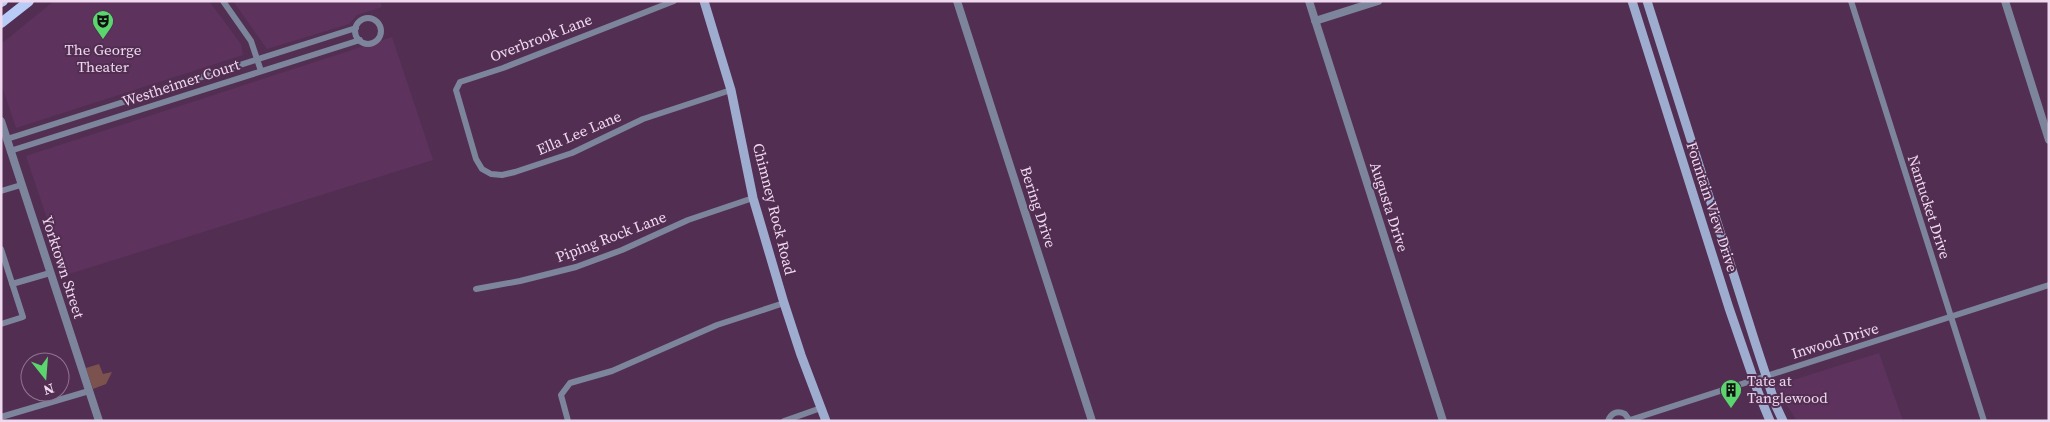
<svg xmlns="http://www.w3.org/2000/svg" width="2050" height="422" font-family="'Source Serif 4',serif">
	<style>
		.built { fill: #5d335d }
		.green { fill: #7c524e }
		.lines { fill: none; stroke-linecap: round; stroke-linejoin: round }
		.minor { stroke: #7c859b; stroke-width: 6 }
		.tertiary { stroke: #7c859b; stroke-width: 8 }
		.secondary { stroke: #9eadcf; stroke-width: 9 }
		.primary { stroke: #b9ccf8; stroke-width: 10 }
		.labels { text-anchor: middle; stroke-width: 4; stroke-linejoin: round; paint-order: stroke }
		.street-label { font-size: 15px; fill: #efd9ef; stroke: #522e52 }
		.poi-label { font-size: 15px; fill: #efd9ef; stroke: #522e52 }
	</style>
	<rect width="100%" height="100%" fill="#522e52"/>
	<!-- built -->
	<path class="built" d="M54 1H209L241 44 243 55 16 128 1 83V44Z
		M233 1H380L382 7 357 15 349 24 267 49Z
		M392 37 433 160 66 275 26 156Z
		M1879 353 1903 421H1797L1774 386Z"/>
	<!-- green -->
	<path class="green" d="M99 364 103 374 112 372 106 384 93 389 86 368Z"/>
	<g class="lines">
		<!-- minor -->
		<path class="minor" d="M223 1 251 41 261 71
			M674 1 503 68 460 82 456 90 476 159 482 169 491 174 502 175 515 172 572 153 643 119 731 90
			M1851 1 1984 421
			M355 31a13 13 0 1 1 26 0a13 13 0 1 1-26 0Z
			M7 139 356 28
			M10 151 360 40
			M1 191 21 185
			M1 249 23 317 1 324
			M12 284 50 273
			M476 289 520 281 576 267 622 250 688 220 753 198
			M1 417 89 391
			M1630 420 2049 285
			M568 421 561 395 570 383 612 371 717 325 784 303
			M784 421 821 408
			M1608 421C1611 413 1617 410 1625 414L1630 421"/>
		<!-- tertiary -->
		<path class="tertiary" d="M957 1 1092 421
			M1309 1 1443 421
			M2005 1 2049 140
			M1315 21 1378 1
			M1 121 99 421"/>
		<!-- secondary -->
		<path class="secondary" d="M704 1 731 90 753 198 784 303 801 355 826 421
			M1632 1 1729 308 1758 392 1770 421
			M1647 1 1755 342 1776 406 1783 421"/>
		<!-- primary -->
		<path class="primary" d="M1 2 3 1
			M1 23 29 1"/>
	</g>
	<!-- icons -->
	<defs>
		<g id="theatre-pin" transform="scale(1.125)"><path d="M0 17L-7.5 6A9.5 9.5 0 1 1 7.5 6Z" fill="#5bd56e" stroke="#522e52"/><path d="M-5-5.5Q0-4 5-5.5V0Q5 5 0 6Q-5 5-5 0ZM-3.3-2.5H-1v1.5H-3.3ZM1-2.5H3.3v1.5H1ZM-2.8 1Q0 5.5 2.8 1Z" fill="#111"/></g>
		<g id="building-pin" transform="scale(1.125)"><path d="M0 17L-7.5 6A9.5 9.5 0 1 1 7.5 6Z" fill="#5bd56e" stroke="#522e52"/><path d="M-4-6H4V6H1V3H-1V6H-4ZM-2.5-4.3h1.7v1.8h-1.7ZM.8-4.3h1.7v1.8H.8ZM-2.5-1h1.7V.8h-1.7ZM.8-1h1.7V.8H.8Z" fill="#111"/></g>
	</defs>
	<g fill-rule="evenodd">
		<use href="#theatre-pin" x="103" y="21"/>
		<use href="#building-pin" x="1731" y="390"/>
	</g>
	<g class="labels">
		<!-- street labels -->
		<g class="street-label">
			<text transform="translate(541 38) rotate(-21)" y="5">Overbrook Lane</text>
			<text transform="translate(181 83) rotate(-18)" y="5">Westheimer Court</text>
			<text transform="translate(579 133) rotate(-23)" y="5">Ella Lee Lane</text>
			<text transform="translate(1038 207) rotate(72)" y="5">Bering Drive</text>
			<text transform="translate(1389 207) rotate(72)" y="5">Augusta Drive</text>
			<text transform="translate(1712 207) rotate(72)" y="5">Fountain View Drive</text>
			<text transform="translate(1929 207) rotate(72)" y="5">Nantucket Drive</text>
			<text transform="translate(774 209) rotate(76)" y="5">Chimney Rock Road</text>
			<text transform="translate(611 237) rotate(-21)" y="5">Piping Rock Lane</text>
			<text transform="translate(63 267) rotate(72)" y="5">Yorktown Street</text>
			<text transform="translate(1835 341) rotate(-17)" y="5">Inwood Drive</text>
		</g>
		<!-- poi labels -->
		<g class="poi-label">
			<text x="103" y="55">The George<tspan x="103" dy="17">Theater</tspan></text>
			<text x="1747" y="386" text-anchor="start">Tate at<tspan x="1747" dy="17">Tanglewood</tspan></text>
		</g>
	</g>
	<!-- border -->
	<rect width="2050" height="422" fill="none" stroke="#efd9ef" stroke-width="5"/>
	<!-- north arrow -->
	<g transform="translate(45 377) rotate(163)"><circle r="24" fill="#522e52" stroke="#917291"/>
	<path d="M0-4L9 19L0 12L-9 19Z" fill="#5bd56e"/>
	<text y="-8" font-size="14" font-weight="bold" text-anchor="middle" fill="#efd9ef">N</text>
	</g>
</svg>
